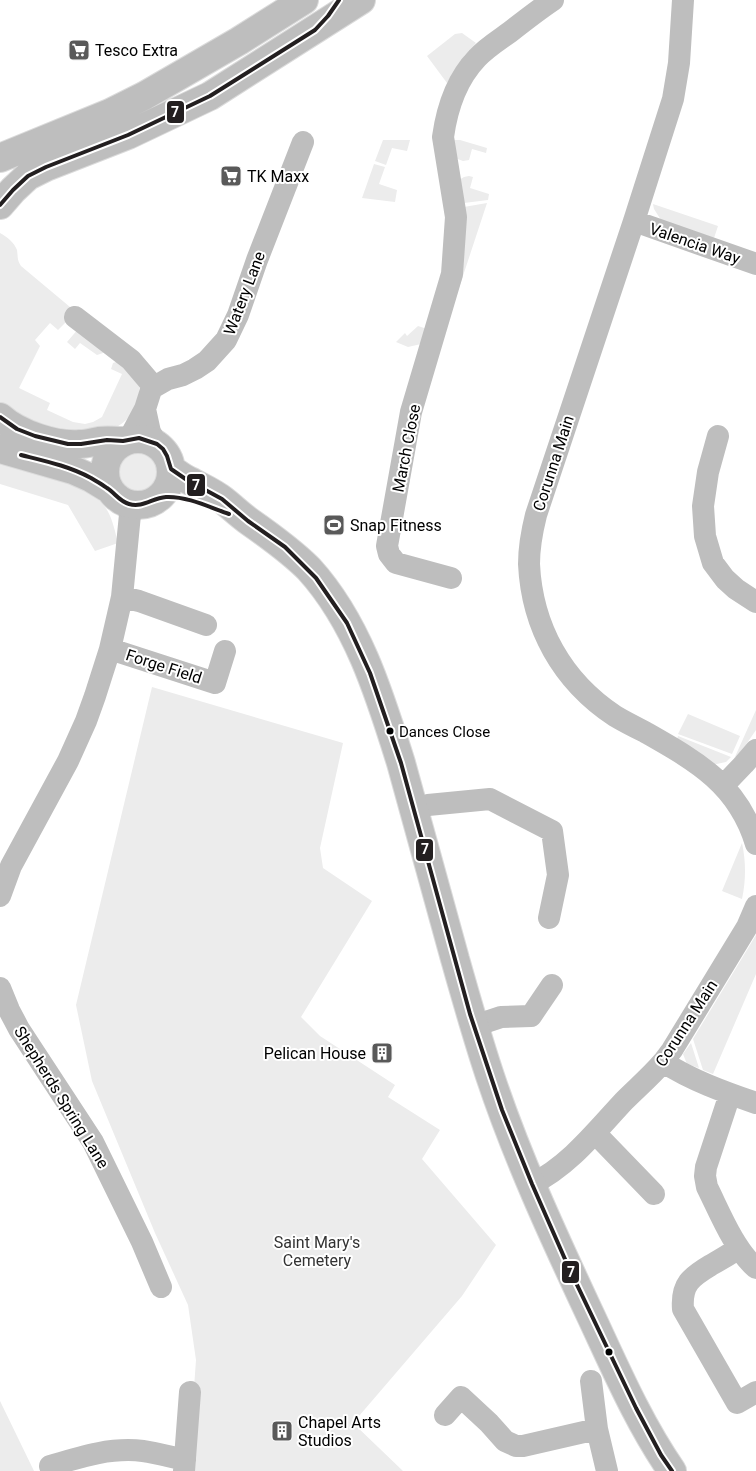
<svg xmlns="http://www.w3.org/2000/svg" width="756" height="1471" font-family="Roboto,sans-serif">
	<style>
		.green { fill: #ececec }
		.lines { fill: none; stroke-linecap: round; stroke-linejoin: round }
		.major-casing { stroke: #dbdbdb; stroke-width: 30 }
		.minor { stroke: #bebebe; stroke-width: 22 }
		.major { stroke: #bebebe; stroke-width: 28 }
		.bus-1-casing { stroke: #fff; stroke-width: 8 }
		.bus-1 { stroke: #231f20; stroke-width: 4 }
		.bus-dot { fill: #000; stroke: #fff; stroke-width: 2 }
		.labels { text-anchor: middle; stroke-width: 4; stroke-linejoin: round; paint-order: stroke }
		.bus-label { font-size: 15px; fill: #000; stroke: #fff; text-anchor: start }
		.poi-label { font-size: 16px; fill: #000; stroke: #fff; text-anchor: start }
		.street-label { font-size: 16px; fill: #000; stroke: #fff }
		.park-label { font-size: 16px; fill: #333; stroke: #fff }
		.line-badge { stroke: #fff; stroke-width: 2 }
		.badge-label { font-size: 14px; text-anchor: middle; font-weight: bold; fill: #fff }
	</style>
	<rect width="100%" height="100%" fill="#fff"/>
	<!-- green -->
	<path class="green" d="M462 33 476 43 465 55 447 83 427 56 455 34Z
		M383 140H410L407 151 392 148 386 165 375 161Z
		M449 140H460L487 148 486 153 472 149 469 160 463 161 455 158Z
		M374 164 385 167 379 184 397 190 395 202 362 198Z
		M469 176 473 177 470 188 489 194 488 200 456 204 459 180 464 177Z
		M487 203 459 288 458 208Z
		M653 204 718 226 714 238 661 220 654 209Z
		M0 233C7 237 14 242 17 250 18 257 17 260 21 266L70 307 71 310 68 320 58 330 50 323 35 340 40 346 19 388 50 403 47 410 73 422 85 424 93 422 102 417 122 374 111 369 113 363 119 361 140 386C139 390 140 395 139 399 136 412 126 422 115 428L59 435 5 410 0 404Z
		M418 326 430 330 421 344 408 347 396 342 405 333 407 336Z
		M79 328 104 351 103 353 97 355 80 343 75 349 67 342Z
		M112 472a26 26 0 1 1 52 0a26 26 0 1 1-52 0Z
		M0 460C33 469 88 480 107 510 113 520 115 532 118 543L95 551 68 505 0 484Z
		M152 687 343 743 320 848 323 868 372 901 301 1017 320 1036 395 1085 388 1097 440 1130 422 1159 496 1245 462 1296 353 1423 403 1471H188L196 1360 188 1305 155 1233 92 1081 76 1005Z
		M756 710V730L745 746 734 759Z
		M688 714 740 736 732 754 678 734Z
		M678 736 731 757 726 762 712 765 676 742Z
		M742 843C746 862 746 880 742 899L722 891Z
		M756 935V974L713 1074 703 1070 693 1039Z
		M691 1043 699 1068 687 1064 683 1054Z
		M0 1401 1 1403 34 1471H0Z"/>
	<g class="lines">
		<!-- major casing -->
		<g class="major-casing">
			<path id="major" d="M0 158 110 113 144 96 239 41 304 0
				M0 205 13 190 28 176 46 167 128 135 210 96 361 0
				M0 417C19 434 55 446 80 444 86 444 93 442 99 441 107 440 115 441 123 441
				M105 472a33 33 0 1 1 66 0a33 33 0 1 1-66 0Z
				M0 449 73 470 91 478 109 489
				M171 469C177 473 183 478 190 481 201 487 213 492 223 500 232 507 240 515 250 522 270 536 291 551 309 569 358 623 380 696 401 763 419 829 437 894 455 959 466 998 477 1037 490 1076 517 1157 553 1235 589 1312 614 1365 638 1422 672 1471"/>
		</g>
		<!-- minor -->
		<path class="minor" d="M683 0 679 63 673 99 634 221 536 515C532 531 529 548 529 564 532 627 562 681 615 716 625 722 635 727 645 732 696 761 738 784 756 844
			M634 221 756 264
			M75 317 131 360 154 387
			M145 409 150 432 157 444
			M718 436 708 472 703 506 705 536 713 563 725 579 736 589 756 602
			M129 439 145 409 151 390 154 387 168 379 183 375 195 369 207 361 226 340 238 315 257 260 303 142
			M451 578 396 563 389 554 387 546 411 412 452 274 456 217 443 137C447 108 456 80 477 58 486 48 499 40 510 32 524 21 538 10 553 0
			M122 597 139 601 206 625
			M110 649 215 683 225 651
			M723 786 744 764 756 750
			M414 809 428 805 490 799 552 831 558 875 549 918
			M0 896 11 866 68 761 86 721 95 696 110 649 122 597 131 504
			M0 988 9 1010 19 1029 93 1142 142 1242 161 1287
			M474 1026 501 1017 531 1016 552 985
			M663 1062C691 1080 724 1092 756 1103
			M730 1094 706 1167 705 1176 707 1187C720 1213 734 1249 756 1268
			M595 1133 654 1194
			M532 1184C569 1166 596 1131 624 1101 637 1088 651 1076 663 1062L672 1050 747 927 756 906
			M739 1248C730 1254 720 1260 711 1265 691 1277 681 1284 683 1309L737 1403 756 1392
			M591 1381 597 1429 607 1471
			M445 1415 461 1397 489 1423 505 1441 516 1446H523L597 1429
			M50 1466C80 1457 111 1447 143 1451 157 1453 171 1457 185 1460
			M184 1471 190 1392"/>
		<!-- major -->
		<use href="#major" class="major"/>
		<!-- bus-1 casing -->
		<g class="bus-1-casing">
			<path id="bus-1" d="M0 205 13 190 28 176 46 167 128 135 210 96 315 30 328 16 339 0
				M0 417 17 429 35 436 68 444H81L107 440 123 441 139 438 157 444 163 449 167 456 171 469 187 480 222 499 248 521 285 547 316 578 347 623 370 673 401 763 470 1014 502 1110 532 1184 568 1266 636 1408 661 1455 672 1471
				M21 455C45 461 69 466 91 478 96 481 102 484 107 488 115 493 119 501 129 504 143 508 152 498 166 497 187 496 209 507 229 514"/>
		</g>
		<!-- bus-1 -->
		<use href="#bus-1" class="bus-1"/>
	</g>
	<!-- icons -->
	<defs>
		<g id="supermarket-square" transform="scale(1.125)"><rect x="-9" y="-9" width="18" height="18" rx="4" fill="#595959" stroke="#fff"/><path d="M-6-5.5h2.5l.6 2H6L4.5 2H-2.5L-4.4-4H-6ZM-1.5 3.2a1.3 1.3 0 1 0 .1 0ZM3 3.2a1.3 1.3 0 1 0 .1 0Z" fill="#fff"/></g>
		<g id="stadium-square" transform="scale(1.125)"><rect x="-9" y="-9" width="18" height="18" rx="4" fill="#595959" stroke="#fff"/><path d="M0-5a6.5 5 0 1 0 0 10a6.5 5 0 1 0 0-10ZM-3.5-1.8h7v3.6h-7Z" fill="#fff"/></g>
		<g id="building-square" transform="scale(1.125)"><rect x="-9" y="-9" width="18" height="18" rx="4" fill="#595959" stroke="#fff"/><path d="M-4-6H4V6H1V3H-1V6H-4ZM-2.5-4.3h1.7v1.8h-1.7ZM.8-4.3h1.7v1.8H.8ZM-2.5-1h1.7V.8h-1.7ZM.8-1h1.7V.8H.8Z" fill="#fff"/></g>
	</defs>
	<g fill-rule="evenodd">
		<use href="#supermarket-square" x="79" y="50"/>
		<use href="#supermarket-square" x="231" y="176"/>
		<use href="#stadium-square" x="334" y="525"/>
		<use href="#building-square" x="382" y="1053"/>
		<use href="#building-square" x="282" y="1431"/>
	</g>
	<!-- markers -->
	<g class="bus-dot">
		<circle cx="390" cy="731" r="4.5"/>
		<circle cx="609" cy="1352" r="4.5"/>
	</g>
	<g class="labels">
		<!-- bus labels -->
		<g class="bus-label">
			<text x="399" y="737">Dances Close</text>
		</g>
		<!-- poi labels -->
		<g class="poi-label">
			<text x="95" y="56">Tesco Extra</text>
			<text x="247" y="182">TK Maxx</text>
			<text x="350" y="531">Snap Fitness</text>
			<text x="366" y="1059" text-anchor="end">Pelican House</text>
			<text x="298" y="1428">Chapel Arts<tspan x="298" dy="18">Studios</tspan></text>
		</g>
		<!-- street labels -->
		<g class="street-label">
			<text transform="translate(695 243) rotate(19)" y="6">Valencia Way</text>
			<text transform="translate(244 293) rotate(-69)" y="6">Watery Lane</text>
			<text transform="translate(406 448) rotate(-79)" y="6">March Close</text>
			<text transform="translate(553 463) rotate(-72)" y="6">Corunna Main</text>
			<text transform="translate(164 666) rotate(18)" y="6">Forge Field</text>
			<text transform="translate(686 1023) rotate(-57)" y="6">Corunna Main</text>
			<text transform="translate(62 1097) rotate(58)" y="6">Shepherds Spring Lane</text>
		</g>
		<!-- park labels -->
		<g class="park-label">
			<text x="317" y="1248">Saint Mary's<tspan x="317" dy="18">Cemetery</tspan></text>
		</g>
	</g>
	<g class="line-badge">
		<rect x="166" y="100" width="19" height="24" rx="5" fill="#231f20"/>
		<rect x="186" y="473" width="20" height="24" rx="5" fill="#231f20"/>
		<rect x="415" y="838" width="19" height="24" rx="5" fill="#231f20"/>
		<rect x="561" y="1260" width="19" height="24" rx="5" fill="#231f20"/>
	</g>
	<g class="badge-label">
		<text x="175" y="117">7</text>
		<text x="196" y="490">7</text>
		<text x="425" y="854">7</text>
		<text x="571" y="1277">7</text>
	</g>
</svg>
